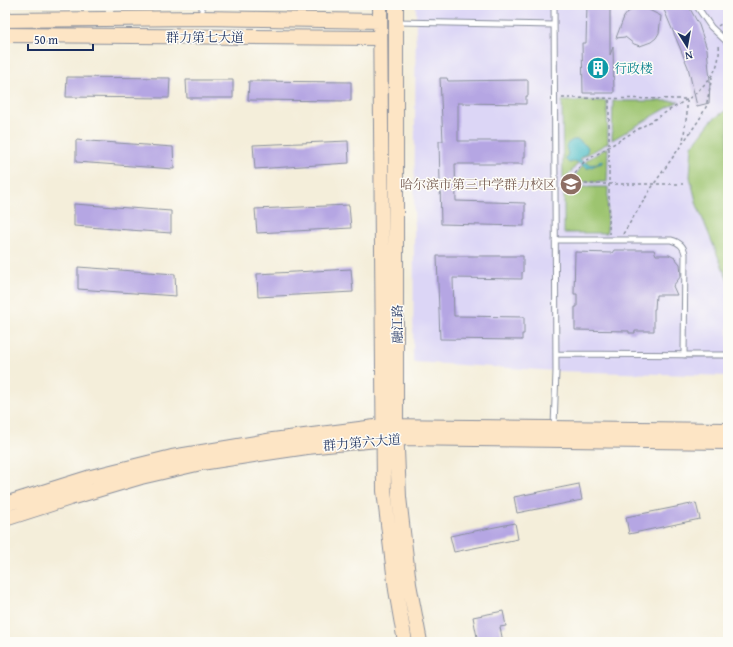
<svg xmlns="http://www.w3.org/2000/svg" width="733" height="647" font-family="'Gentium Book Plus','Noto Serif SC',serif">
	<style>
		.built { fill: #dcd6f6 }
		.green { fill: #9dc470; stroke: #5c7a67 }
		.water { fill: #50bec6; stroke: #367692 }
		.building { fill: #b5a6e3 }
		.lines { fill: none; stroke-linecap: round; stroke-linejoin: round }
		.lane-casing { stroke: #888e9c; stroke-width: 7 }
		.secondary-casing { stroke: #888e9c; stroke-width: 16 }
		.path { stroke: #888e9c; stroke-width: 1.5; stroke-dasharray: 3 3; stroke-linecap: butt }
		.lane { stroke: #fff; stroke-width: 5 }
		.secondary { stroke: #fde5c5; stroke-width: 14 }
		.labels { text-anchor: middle; stroke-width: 3; stroke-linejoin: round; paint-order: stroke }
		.street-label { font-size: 13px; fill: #1b2f5e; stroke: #fdfcf7 }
		.culture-label { font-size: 13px; fill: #0d838f; stroke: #fdfcf7; text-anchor: start }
		.education-label { font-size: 13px; fill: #785e54; stroke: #fdfcf7; text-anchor: end }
	</style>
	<rect width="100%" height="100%" fill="#fdfcf7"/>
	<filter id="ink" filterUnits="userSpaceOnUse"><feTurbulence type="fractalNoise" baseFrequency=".025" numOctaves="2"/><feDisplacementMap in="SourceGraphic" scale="8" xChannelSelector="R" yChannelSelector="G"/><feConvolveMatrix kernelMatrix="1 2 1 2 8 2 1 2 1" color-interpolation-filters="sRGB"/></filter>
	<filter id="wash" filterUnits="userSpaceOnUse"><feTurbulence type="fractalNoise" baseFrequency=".012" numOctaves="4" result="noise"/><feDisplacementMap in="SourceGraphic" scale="16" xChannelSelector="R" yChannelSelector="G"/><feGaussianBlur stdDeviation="0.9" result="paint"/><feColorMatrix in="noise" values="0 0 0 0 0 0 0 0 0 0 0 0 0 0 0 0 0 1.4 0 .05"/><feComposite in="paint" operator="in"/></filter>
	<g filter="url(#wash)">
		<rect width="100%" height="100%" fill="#f4eeda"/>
		<!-- built -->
		<path class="built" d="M416 5H728V376L556 371 413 362Z"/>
		<!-- green -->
		<path class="green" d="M562 101H607L608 143 583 157 563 182Z
			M613 101H679L612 140Z
			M728 109V281L697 205 690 177 692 146 712 120Z
			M608 147 607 182H570L587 160Z
			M564 187H608L607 233H564Z"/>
		<!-- water -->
		<path class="water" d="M573 140H578L588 147 587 152 579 159C583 162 590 166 595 164 598 163 599 161 602 160V163C586 167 592 173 576 161L569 163 565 159 568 154 566 147 568 143Z"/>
		<g id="blocks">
			<!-- building -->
			<path class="building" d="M587 5H610V55L613 47 614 93H583L582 43H586Z
				M662 5H688L699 25 707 49 710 81 709 103 697 106 688 67Z
				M641 7 647 9 661 16 659 33 656 38 651 42 640 46 634 44 625 37 616 38 624 17 628 12 634 9Z
				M67 77 170 78 169 98 66 97Z
				M440 78H447L448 81 528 80V96H526V104L458 103V141H525V157H523V164H455L456 201 525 203V219H524V226L441 224 439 141H443Z
				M186 80H233V98H187Z
				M249 81 351 82V101L248 100Z
				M76 140 173 147 174 169 76 162Z
				M348 141 349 163 255 169 253 145Z
				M74 204 171 211V233L74 226Z
				M349 205 351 228 257 233 255 209Z
				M614 250H654L656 255H669L675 258 680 264 681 276 673 286 677 295H656L655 309H654V331H635V333H629V331L575 330V307H577V294H574L575 252 612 253Z
				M437 256H523V272H522V279L453 278 454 316 524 317V334H522V340L440 339Z
				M78 267 175 274 176 296 78 289Z
				M351 269 353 292 258 297 257 274Z
				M579 484 582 500 517 513 514 497Z
				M696 503 700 519 629 534 626 517Z
				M515 523 518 539 454 552 450 536Z
				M503 611 506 626 500 627 503 642H478L473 617Z"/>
		</g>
	</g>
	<g filter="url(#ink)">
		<use href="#blocks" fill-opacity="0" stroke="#888e9c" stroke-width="1"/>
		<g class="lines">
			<!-- lane casing -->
			<g class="lane-casing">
				<path id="lane" d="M202 5V17
					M696 5 711 27 728 43
					M397 22 554 25
					M555 240H671C679 242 684 246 685 254L684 355
					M556 354 728 355
					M554 427 556 371 554 5"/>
			</g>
			<!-- secondary casing -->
			<g class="secondary-casing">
				<path id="secondary" d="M380 5 384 491 396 590 405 642
					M396 5V426L399 497 409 584 420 642
					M5 20 202 18 380 21
					M5 35 380 38
					M5 504 91 477 172 457 273 440 383 426 728 430
					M5 519 70 498 141 477 201 463 307 447 397 438 728 442"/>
			</g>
			<!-- path -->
			<path class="path" d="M718 26 728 19
				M562 98 687 99V113L683 141
				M609 100V234
				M562 184H567L584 162 691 97C710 80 721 70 719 43
				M567 184H683
				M623 234 654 184 699 120 706 107 712 77"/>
			<!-- lane -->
			<use href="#lane" class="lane"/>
			<!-- secondary -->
			<use href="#secondary" class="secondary"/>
		</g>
	</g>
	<!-- icons -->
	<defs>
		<g id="building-disc" transform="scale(1.15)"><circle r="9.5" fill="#0f9aa8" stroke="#fdfcf7"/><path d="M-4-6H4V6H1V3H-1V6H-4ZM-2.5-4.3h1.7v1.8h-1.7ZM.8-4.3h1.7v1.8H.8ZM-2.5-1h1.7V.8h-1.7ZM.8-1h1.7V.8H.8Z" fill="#fff"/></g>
		<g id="school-disc" transform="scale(1.15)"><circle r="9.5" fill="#8d6e63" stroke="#fdfcf7"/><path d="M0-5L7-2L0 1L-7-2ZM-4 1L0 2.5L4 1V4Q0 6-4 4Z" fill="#fff"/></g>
	</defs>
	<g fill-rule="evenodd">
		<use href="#building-disc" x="598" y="68"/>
		<use href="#school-disc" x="571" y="184"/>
	</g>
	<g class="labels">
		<!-- street labels -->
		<g class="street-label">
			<text x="205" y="42">群力第七大道</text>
			<text transform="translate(397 324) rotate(-90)" y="5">融江路</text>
			<text transform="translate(362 442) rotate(-5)" y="5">群力第六大道</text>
		</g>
		<!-- culture labels -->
		<g class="culture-label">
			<text x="614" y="73">行政楼</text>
		</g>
		<!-- education labels -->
		<g class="education-label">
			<text x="556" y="189">哈尔滨市第三中学群力校区</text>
		</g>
	</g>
	<!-- margin -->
	<rect width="733" height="647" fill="none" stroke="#fdfcf7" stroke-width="20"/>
	<!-- north arrow -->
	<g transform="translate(687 46) rotate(169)" stroke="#fdfcf7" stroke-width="3" paint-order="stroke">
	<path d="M0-3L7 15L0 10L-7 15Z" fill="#1b2f5e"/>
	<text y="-6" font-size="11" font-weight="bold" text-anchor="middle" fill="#1b2f5e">N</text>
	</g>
	<!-- scale -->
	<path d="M28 44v6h65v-6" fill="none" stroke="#1b2f5e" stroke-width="2"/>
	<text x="34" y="44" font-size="12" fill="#1b2f5e" stroke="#fdfcf7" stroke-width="3" paint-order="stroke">50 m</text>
</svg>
